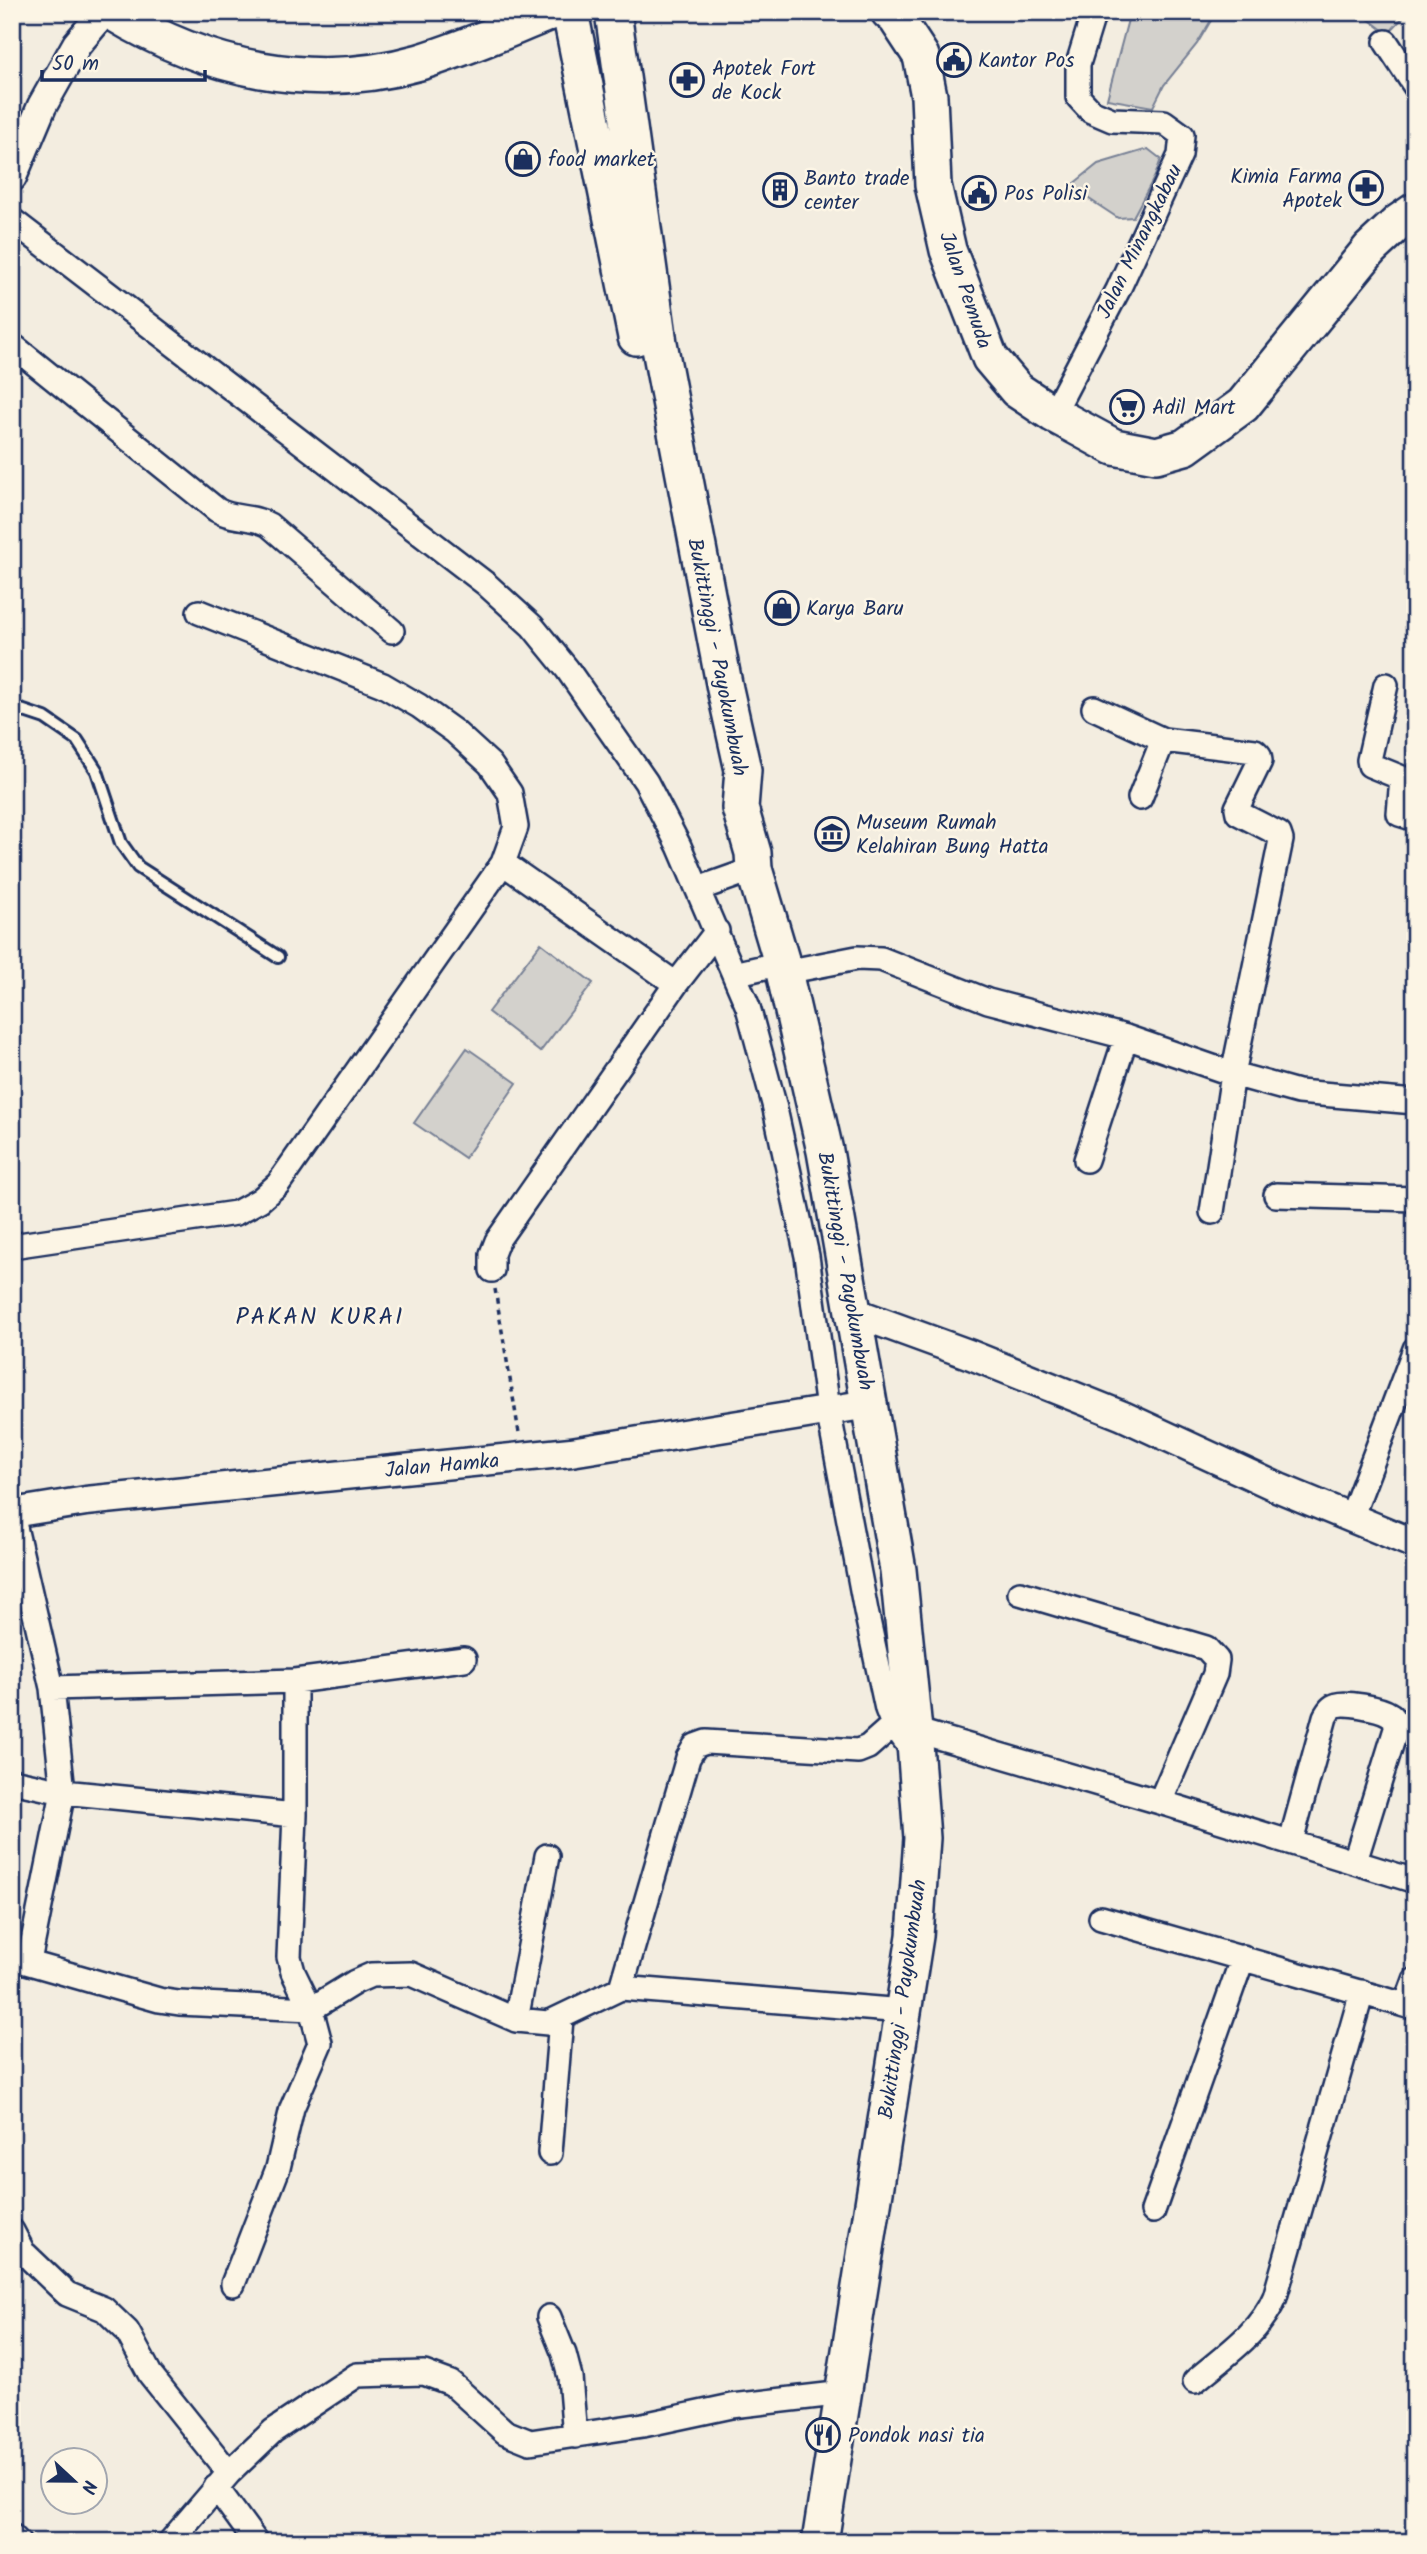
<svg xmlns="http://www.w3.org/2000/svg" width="1427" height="2554" font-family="Kalam,sans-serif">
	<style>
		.green { fill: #d3d1cc; stroke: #778095; stroke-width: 2 }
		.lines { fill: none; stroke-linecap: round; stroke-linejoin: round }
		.service-casing { stroke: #1b2f5e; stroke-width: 16 }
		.minor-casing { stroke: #1b2f5e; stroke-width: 28 }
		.tertiary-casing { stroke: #1b2f5e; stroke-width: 33 }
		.primary-casing { stroke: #1b2f5e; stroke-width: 40 }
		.path { stroke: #1b2f5e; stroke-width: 3.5; stroke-dasharray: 5 5; stroke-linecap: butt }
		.service { stroke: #fcf5e5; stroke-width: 10 }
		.minor { stroke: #fcf5e5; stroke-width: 23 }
		.tertiary { stroke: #fcf5e5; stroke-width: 28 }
		.primary { stroke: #fcf5e5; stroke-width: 35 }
		.labels { text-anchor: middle; stroke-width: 5; stroke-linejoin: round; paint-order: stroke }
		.poi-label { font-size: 21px; fill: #1b2f5e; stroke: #fcf5e5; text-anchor: start }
		.street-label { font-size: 21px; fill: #1b2f5e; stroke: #fcf5e5 }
		.quarter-label { font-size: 24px; letter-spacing: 2px; fill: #1b2f5e; stroke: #fcf5e5 }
	</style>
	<rect width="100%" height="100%" fill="#f3ede0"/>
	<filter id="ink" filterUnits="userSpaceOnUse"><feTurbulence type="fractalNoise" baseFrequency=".0143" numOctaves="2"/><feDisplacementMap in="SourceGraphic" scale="14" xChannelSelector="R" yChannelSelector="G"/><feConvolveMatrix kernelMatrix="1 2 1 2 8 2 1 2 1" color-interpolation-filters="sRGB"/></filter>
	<g filter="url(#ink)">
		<!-- green -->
		<path class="green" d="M1130 12H1216L1197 44 1164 85 1153 107 1107 99Z
			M1359 12H1408L1388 34Z
			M1148 149 1161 159 1155 176 1133 217 1118 218 1086 197 1073 184 1098 164Z
			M541 943 593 983 540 1052 488 1012Z
			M467 1048 517 1083 465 1158 414 1123Z"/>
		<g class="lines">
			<!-- service casing -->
			<g class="service-casing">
				<path id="service" d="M12 707 45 718 77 740 97 771 121 843 138 867 278 957"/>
			</g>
			<!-- minor casing -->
			<g class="minor-casing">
				<path id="minor" d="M1386 42 1415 86
					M12 220 486 584 532 626 567 669 646 782 679 846 748 1007 774 1104 807 1256 828 1409 866 1611 887 1709 892 1722 914 1753
					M12 345 217 510C234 520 252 515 269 525L392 631
					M1053 414 1118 290 1180 155 1182 135 1164 122 1112 120 1091 111 1078 97V64L1094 12
					M1386 685 1369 760 1370 765 1402 778 1399 814 1415 819
					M1094 708 1163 740 1255 751 1259 755 1260 761 1237 808 1238 813 1279 834 1281 840 1233 1074 1212 1212
					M1140 798 1163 740
					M503 863 676 984
					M698 889 754 869
					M785 972 857 958 881 959 988 1001 1126 1037 1233 1074 1298 1092 1415 1102
					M734 974 782 963
					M1086 1160 1126 1037
					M1276 1195 1415 1199
					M12 1246 236 1213 260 1200 278 1184 503 863 516 827 510 793 490 764 455 732 419 706 383 685 199 612
					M492 1270V1254L497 1241 676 984 717 931
					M12 1514 52 1688 63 1792 29 1961
					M1351 1518 1415 1349
					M1020 1593 1206 1648 1217 1660 1215 1674 1160 1802
					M52 1688 295 1681 464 1659
					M914 1730 1160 1802 1415 1881
					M12 1781 63 1792 295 1815
					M1291 1841 1325 1717C1328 1712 1330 1707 1337 1705 1346 1702 1380 1708 1389 1714 1395 1717 1396 1722 1396 1729L1355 1861
					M1101 1918 1415 2008
					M12 1958 159 2000 179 2003 311 2009 355 1982 371 1975 411 1974 516 2020 548 2023 621 1988 903 2011
					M621 1988 688 1758 695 1746 706 1742 858 1751 868 1747 894 1724
					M1406 2005 1415 1980
					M516 2020 547 1856
					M550 2153 561 2019
					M1153 2211 1243 1957
					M12 2231 23 2252 67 2294 104 2309 127 2331 150 2374 229 2473
					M233 2284 278 2168 292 2108 320 2043 311 2009 293 1972 289 1957 295 1815V1681
					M549 2317 564 2354 570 2377 575 2436
					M1195 2381C1224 2356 1260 2333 1275 2297L1362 1992
					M216 2487 256 2542
					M12 2536 18 2542
					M170 2542 229 2473 273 2431 357 2375 424 2373 451 2383 505 2432 530 2442 643 2425 732 2406 844 2393"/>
			</g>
			<!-- tertiary casing -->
			<g class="tertiary-casing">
				<path id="tertiary" d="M12 177 42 106 77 44 104 12
					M853 1312 971 1355 1123 1416 1279 1488 1415 1544
					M12 1513 86 1501 571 1452 869 1404"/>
			</g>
			<!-- primary casing -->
			<g class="primary-casing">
				<path id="primary" d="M112 12C206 69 312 93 420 62 464 49 508 29 551 12
					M570 12 636 337
					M613 12 659 343 725 689 743 770 740 808 753 853 754 869 782 963 825 1151 898 1570 914 1730 922 1838 915 1936 820 2542
					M889 12 896 18 921 56 929 96 933 185 948 250 990 358 1017 390 1053 414 1114 447 1156 455 1185 447 1243 405 1370 249 1399 222 1415 211"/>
			</g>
			<!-- path -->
			<path class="path" d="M495 1289 519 1433"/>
			<!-- service -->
			<use href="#service" class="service"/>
			<!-- minor -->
			<use href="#minor" class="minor"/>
			<!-- tertiary -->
			<use href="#tertiary" class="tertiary"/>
			<!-- primary -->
			<use href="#primary" class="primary"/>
		</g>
	</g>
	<!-- icons -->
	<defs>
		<g id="civic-ring" transform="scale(1.75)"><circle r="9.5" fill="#fcf5e5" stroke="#1b2f5e" stroke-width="1.5"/><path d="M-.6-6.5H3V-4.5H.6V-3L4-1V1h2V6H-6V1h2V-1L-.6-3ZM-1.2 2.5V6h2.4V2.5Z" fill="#1b2f5e"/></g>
		<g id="pharmacy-ring" transform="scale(1.75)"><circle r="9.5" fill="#fcf5e5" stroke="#1b2f5e" stroke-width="1.5"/><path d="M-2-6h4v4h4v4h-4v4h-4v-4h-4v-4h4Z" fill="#1b2f5e"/></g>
		<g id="shop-ring" transform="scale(1.75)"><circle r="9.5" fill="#fcf5e5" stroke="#1b2f5e" stroke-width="1.5"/><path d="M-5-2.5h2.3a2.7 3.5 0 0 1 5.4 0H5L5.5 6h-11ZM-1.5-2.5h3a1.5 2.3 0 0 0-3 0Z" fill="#1b2f5e"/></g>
		<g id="building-ring" transform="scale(1.75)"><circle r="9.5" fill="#fcf5e5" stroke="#1b2f5e" stroke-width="1.5"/><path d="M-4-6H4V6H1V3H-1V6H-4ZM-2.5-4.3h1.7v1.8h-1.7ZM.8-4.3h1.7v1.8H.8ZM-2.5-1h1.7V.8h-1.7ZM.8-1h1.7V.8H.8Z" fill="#1b2f5e"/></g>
		<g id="supermarket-ring" transform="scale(1.75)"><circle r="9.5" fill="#fcf5e5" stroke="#1b2f5e" stroke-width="1.5"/><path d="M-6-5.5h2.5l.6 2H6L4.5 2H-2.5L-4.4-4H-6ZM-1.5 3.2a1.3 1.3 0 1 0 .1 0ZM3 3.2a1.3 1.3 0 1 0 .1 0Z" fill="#1b2f5e"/></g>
		<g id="museum-ring" transform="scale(1.75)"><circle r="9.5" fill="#fcf5e5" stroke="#1b2f5e" stroke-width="1.5"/><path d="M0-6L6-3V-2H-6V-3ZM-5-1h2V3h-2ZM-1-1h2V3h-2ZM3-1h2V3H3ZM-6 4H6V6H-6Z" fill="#1b2f5e"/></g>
		<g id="restaurant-ring" transform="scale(1.75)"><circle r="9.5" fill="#fcf5e5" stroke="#1b2f5e" stroke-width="1.5"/><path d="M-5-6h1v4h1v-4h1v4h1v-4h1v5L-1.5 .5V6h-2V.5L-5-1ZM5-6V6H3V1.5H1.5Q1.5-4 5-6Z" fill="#1b2f5e"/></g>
	</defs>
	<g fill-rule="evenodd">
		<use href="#civic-ring" x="954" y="60"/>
		<use href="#pharmacy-ring" x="687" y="80"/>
		<use href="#shop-ring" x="523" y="159"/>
		<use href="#pharmacy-ring" x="1366" y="188"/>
		<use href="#building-ring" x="780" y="190"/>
		<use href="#civic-ring" x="979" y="193"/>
		<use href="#supermarket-ring" x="1127" y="407"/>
		<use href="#shop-ring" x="782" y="608"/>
		<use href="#museum-ring" x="832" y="834"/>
		<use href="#restaurant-ring" x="823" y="2435"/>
	</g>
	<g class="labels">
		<!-- poi labels -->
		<g class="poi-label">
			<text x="978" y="67">Kantor Pos</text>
			<text x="712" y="75">Apotek Fort<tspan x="712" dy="24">de Kock</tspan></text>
			<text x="548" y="166">food market</text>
			<text x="1342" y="183" text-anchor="end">Kimia Farma<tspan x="1342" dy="24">Apotek</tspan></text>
			<text x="804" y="185">Banto trade<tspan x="804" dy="24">center</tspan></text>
			<text x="1004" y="200">Pos Polisi</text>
			<text x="1152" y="414">Adil Mart</text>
			<text x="806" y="615">Karya Baru</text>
			<text x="856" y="829">Museum Rumah<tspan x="856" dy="24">Kelahiran Bung Hatta</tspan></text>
			<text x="848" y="2442">Pondok nasi tia</text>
		</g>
		<!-- street labels -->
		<g class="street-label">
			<text transform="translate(1139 241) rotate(-64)" y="7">Jalan Minangkabau</text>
			<text transform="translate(966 290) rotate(71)" y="7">Jalan Pemuda</text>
			<text transform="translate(718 657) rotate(79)" y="7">Bukittinggi - Payokumbuah</text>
			<text transform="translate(846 1271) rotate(80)" y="7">Bukittinggi - Payokumbuah</text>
			<text transform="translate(442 1465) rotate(-5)" y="7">Jalan Hamka</text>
			<text transform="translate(902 1999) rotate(-82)" y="7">Bukittinggi - Payokumbuah</text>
		</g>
		<!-- quarter labels -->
		<g class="quarter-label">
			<text x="320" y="1324">PAKAN KURAI</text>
		</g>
	</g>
	<!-- margin -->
	<rect width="1427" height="2554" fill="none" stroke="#fcf5e5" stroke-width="42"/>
	<rect x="21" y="21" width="1385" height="2512" fill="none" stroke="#1b2f5e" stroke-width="2.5" filter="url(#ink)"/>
	<!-- north arrow -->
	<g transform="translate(74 2481) rotate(112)"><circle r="33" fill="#fcf5e5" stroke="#a2a6af" stroke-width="2"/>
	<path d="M0-5L12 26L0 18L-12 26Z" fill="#1b2f5e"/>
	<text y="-10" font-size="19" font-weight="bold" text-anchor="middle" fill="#1b2f5e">N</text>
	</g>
	<!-- scale -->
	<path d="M42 70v10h163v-10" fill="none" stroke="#1b2f5e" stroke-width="3.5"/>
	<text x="52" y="70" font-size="21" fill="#1b2f5e" stroke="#fcf5e5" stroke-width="5" paint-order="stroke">50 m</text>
</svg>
